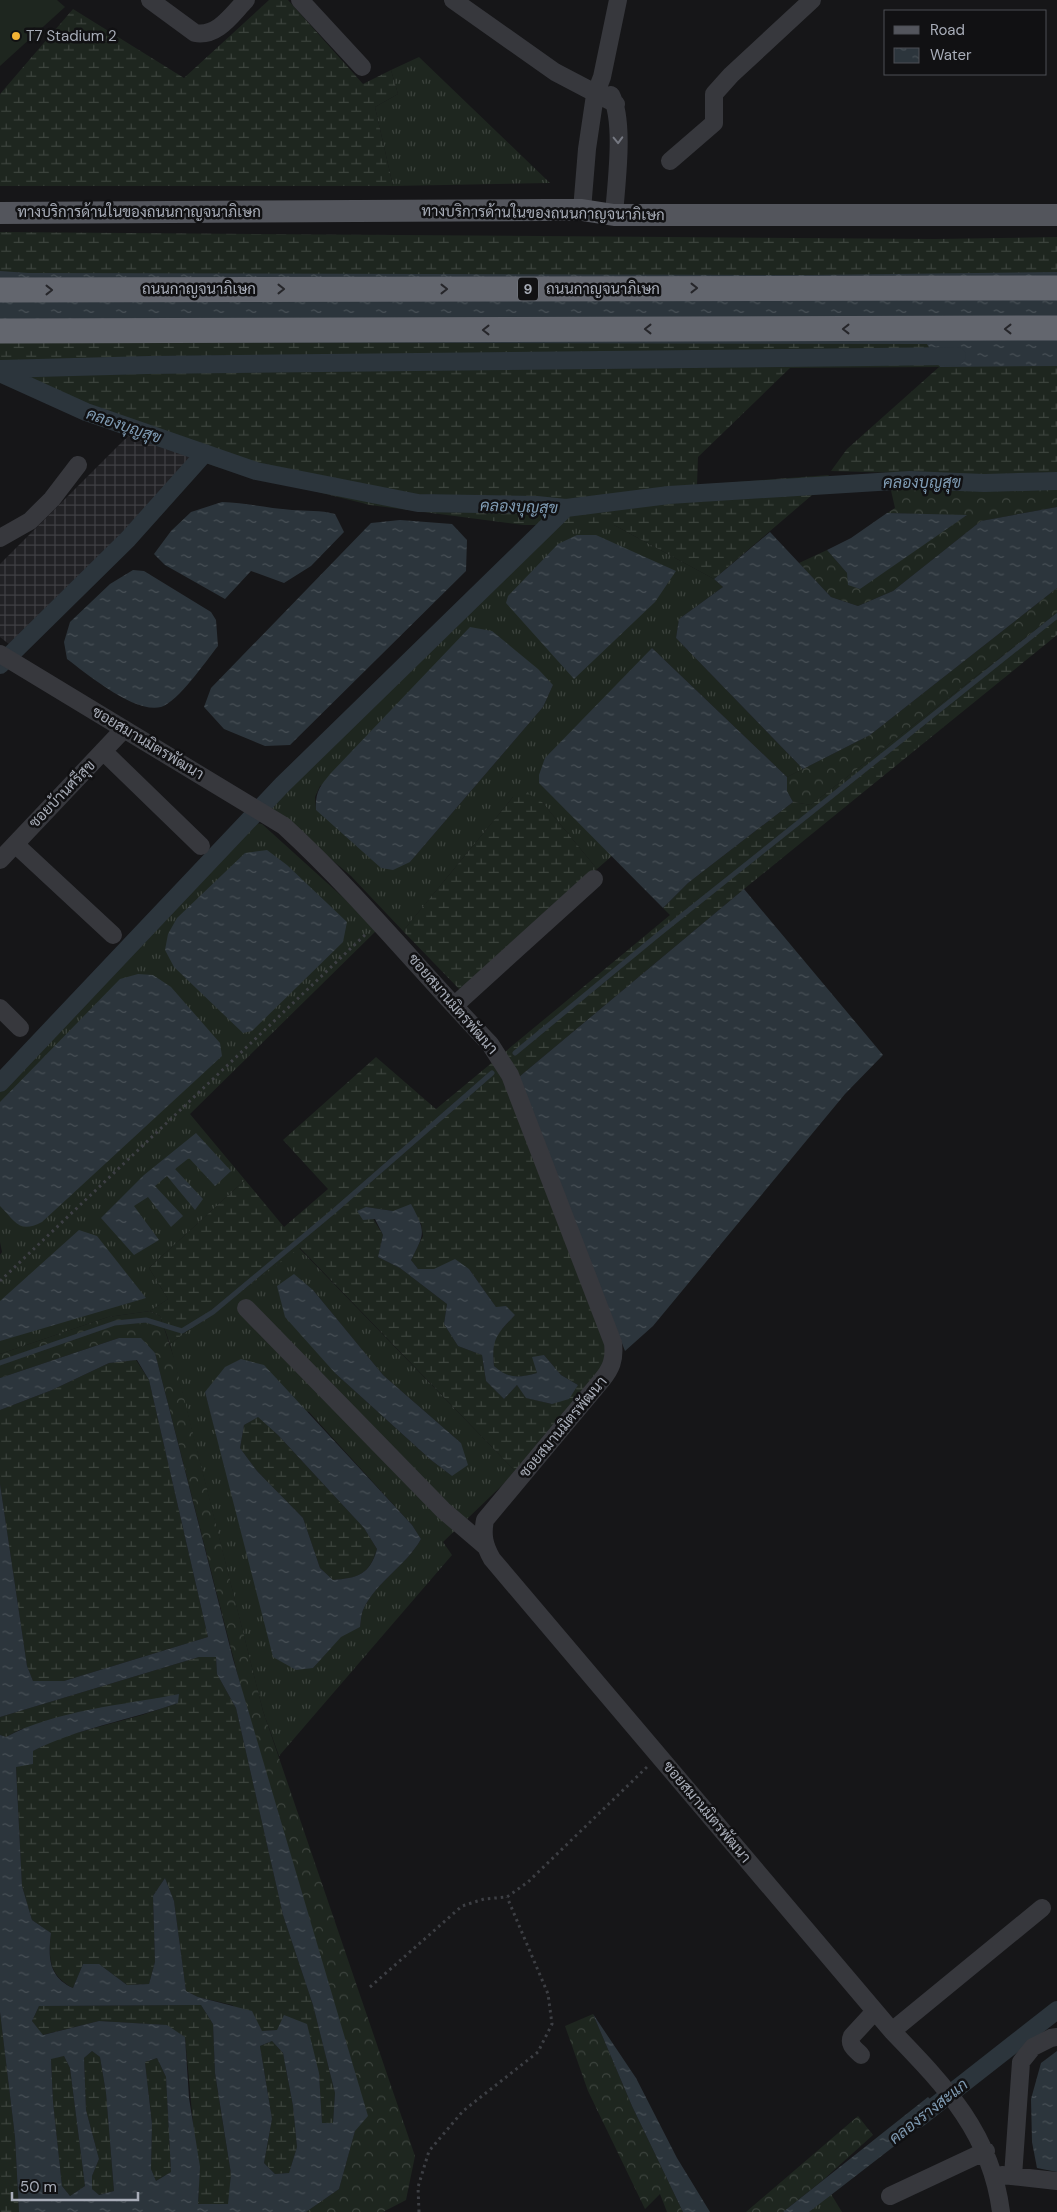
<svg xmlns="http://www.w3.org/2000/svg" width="1057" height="2212" font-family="'DM Sans',Sarabun,sans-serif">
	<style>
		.industrial { fill: url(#industrial-grid) }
		.grass { fill: url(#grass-tufts); fill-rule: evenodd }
		.forest { fill: url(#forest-crowns) }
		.wetland { fill: url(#wetland-marsh); fill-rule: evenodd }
		.garden { fill: #1e261f }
		.water { fill: url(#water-ripples); fill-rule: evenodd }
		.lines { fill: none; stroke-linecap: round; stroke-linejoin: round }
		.stream { stroke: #2c353c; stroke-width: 5 }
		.canal { stroke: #2c353c; stroke-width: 18 }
		.path { stroke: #3d3f44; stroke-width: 3; stroke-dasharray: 2.5 4; stroke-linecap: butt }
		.minor { stroke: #37383d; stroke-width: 18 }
		.major { stroke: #53555c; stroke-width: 22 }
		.highway { stroke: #63666e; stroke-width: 25 }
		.oneway { stroke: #757881 }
		.oneway2 { stroke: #26262a }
		.poi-dot { fill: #f2b134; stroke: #111113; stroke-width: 2 }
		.labels { text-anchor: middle; stroke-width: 5; stroke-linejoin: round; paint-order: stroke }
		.shield { fill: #111113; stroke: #7b7e86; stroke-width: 1 }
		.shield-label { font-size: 14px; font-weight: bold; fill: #a8adb8 }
		.poi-label { font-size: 15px; fill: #a8adb8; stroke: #111113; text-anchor: start }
		.street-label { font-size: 15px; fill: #a8adb8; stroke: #111113 }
		.water-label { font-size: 16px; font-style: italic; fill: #7f9bb3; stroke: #111113 }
	</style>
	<defs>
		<pattern id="industrial-grid" width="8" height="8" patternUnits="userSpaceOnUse" patternTransform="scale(1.25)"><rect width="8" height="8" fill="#222225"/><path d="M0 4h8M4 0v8" fill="none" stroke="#3f3f43"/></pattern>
		<pattern id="grass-tufts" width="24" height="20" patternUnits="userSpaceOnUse" patternTransform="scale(1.25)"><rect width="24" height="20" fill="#1e261f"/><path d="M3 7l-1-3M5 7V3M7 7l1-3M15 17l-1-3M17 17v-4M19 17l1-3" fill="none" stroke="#3c433d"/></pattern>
		<pattern id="forest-crowns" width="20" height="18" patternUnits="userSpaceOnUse" patternTransform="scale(1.25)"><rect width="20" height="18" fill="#1e261f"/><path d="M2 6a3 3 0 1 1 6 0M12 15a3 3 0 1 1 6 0" fill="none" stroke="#3c433d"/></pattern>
		<pattern id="wetland-marsh" width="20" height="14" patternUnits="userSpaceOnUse" patternTransform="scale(1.25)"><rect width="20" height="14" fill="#1e261f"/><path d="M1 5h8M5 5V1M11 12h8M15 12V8" fill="none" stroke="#3c433d"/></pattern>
		<pattern id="water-ripples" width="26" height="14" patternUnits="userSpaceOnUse" patternTransform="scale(1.25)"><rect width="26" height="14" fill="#2c353c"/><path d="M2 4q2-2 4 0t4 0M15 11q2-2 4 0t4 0" fill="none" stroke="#485056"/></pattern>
	</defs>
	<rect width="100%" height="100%" fill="#161618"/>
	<!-- industrial -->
	<path class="industrial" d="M130 434 196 459 171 487 10 645 0 637V564Z"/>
	<!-- grass -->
	<path class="grass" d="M419 57 550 183 393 186 375 107 398 94 391 70Z
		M540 525H614L714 579 723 587 679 619 676 638 803 769 787 777 652 648 539 783 613 855 597 869 542 802 513 797 403 931 351 876 261 800ZM553 685 543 707 410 862 316 810 315 797 320 786Z
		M241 821 262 824 378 929 190 1114 245 1180 149 1268 168 1299 150 1311 108 1317 0 1354V1255L2 1252 0 1242V1071Z
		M299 1248 516 1472 443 1542 452 1555 279 1756 263 1711 170 1344ZM313 1290 383 1375 461 1443 452 1476 431 1460 335 1373ZM205 1392 309 1412 412 1525 421 1539C406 1566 377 1581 364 1608 361 1613 361 1621 360 1627L341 1636 313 1668 232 1492Z
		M831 2194 842 2212H809Z"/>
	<!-- forest -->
	<path class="forest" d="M1057 472V507L981 521 893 591 858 606 831 597 799 563 827 550 847 573 966 516 887 513 895 508 887 473 973 475Z
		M1057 588V613L811 805 793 802 787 791V777L870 735Z
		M150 1311 160 1316 174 1358 263 1711 415 2156 406 2200 383 2212H306L339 2189 355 2131 155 1353 119 1338 0 1378V1354L108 1317Z
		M593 2014 632 2106 683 2212H667L660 2194 645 2209 588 2091 565 2026Z
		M858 2116 873 2135 823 2180 783 2212H746Z"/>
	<!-- wetland -->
	<path class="wetland" d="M269 0H288L363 84 391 70 398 94 375 107 393 186H0V94L73 9 184 78Z
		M0 232 935 239 1057 237V472L973 475 831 471 847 449 939 367 790 368 698 457 697 485 829 475 818 490 714 579 614 525H524L370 505 214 466 81 417 0 378Z
		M1057 613V635L744 889 519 1077 610 1350 602 1368 516 1472 300 1248 170 1344 160 1316 150 1311 168 1299 149 1268 245 1180 284 1227 328 1189 283 1140 376 1057 436 1109 670 915 663 908 688 883 793 802 811 805ZM366 1207 393 1211 421 1223 423 1236 411 1260 418 1269H469L496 1307 515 1315C496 1336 491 1335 494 1366 509 1380 518 1378 537 1373L544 1355 561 1375 578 1385 552 1404 527 1398 517 1385 504 1399 486 1381 482 1355 458 1346 444 1324 447 1304 400 1268 378 1257 383 1235Z
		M527 793 542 802 597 869 461 991 403 931 513 797Z
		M136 1360 149 1380 208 1637 64 1681H33L27 1666 0 1484V1410L52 1390 109 1363Z
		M259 1416 278 1435 364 1528 377 1549C369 1575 358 1578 333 1580L320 1568 303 1518 257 1471 240 1448 244 1425Z
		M199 1657H216L217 1674 236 1708 283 1915 313 2005 335 2093 333 2123 322 2124 319 2073 277 2030 262 2031 232 2005 198 1997 186 1991 174 1901 165 1878 153 1896 155 1962 149 1984 127 1985 99 1964H83L73 1988C49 1976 48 1957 51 1933L32 1920 22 1886 16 1766 33 1751 58 1738 142 1715 178 1703 21 1729 6 1737 0 1735V1717Z
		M201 2005 213 2024 215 2074 231 2174 229 2204H198L199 2188 185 2037 166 2025 99 2021 42 2035 32 2021 39 2006Z
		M0 2012 15 2137 19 2212H0Z
		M272 2041 283 2053 293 2106 297 2147 289 2173 275 2174 264 2163 272 2119 260 2046Z
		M92 2051 100 2057 106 2093 114 2191 98 2195 92 2189V2176L99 2159 86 2110 84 2058Z
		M64 2056 70 2068 85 2186 70 2196 62 2186 53 2102 51 2058Z
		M157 2058 166 2077 171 2172 156 2181 151 2169 152 2123 145 2062Z"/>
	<!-- garden -->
	<path class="garden" d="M0 0H57L65 7 0 66Z"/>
	<!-- water -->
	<path class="water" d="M0 271 28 273 810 275 1057 272V366L940 367 927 344 0 342Z
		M222 502C246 503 268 508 292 510 307 511 320 510 335 514L344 532 311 566 284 583 251 571 225 599 165 565 154 554 171 531 191 512Z
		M1057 507V588L870 735 803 769 676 638 679 619 723 587 714 579 770 532 831 597 858 606 893 591 981 521Z
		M887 513 967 515 860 589 848 585 847 573 827 550 851 538Z
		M400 520 452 524 467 540 466 571 290 745 265 746 224 729 204 707 211 688 371 523Z
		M577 535H596L676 571 655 602 574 679 506 603 508 596 558 544Z
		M133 570 144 571 211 612 216 620 218 646C206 661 178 702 161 707 135 714 87 674 67 659L64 642 70 622 110 584Z
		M470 627 492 631 538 669 553 685 543 707 410 862 393 870 381 868 316 810C315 792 320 786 331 773Z
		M652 648 787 777V791L793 802 688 883 663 908 539 783V775L545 758Z
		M267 850 287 865 347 922 343 942 252 1031 243 1033 174 967 165 950 168 934 177 918 245 853Z
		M744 889 883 1055 845 1094 653 1326 625 1351 519 1077Z
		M138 974 153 975 171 987 220 1043 222 1056 42 1222C19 1234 16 1222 0 1206V1102L120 979Z
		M196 1133 231 1171 215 1186 189 1158 175 1169 203 1199 195 1210 167 1176 155 1186 183 1216 171 1227 148 1197 134 1206 159 1240 134 1255 101 1218 144 1175Z
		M411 1204C426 1232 425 1233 411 1260L418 1269H434L455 1259 469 1269 496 1307 506 1306 515 1315C497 1334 491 1339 494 1366 509 1379 518 1378 537 1373L532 1357 544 1355 561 1375 578 1385 569 1399 552 1404 526 1398 517 1385 504 1399 486 1381 482 1355 458 1346 444 1324 447 1304 400 1268 378 1257 383 1235 375 1219 363 1220 357 1211 366 1207 393 1211Z
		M79 1230 97 1236 146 1298 0 1341V1301Z
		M294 1274 313 1290 383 1375 461 1443 468 1465 452 1476 431 1460 335 1373 285 1317 277 1286Z
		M119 1338H141L155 1353 233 1659 368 2116 355 2131 339 2189 306 2212H19L15 2137 0 2012V1735L6 1737C56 1710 124 1705 179 1694L178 1703C130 1720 78 1728 33 1751V1764L16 1767 22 1886 32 1920 51 1933C48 1956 48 1977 73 1988L83 1964H99L127 1985 149 1984 155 1962 153 1896 165 1878 174 1901 186 1991 198 1997 252 2011 262 2031 277 2030 284 2015 307 2024 319 2073 322 2123H333L335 2093 313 2005 283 1915 236 1708 217 1674 216 1657H199L0 1717V1484L27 1666 33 1681H64L208 1637 149 1380 137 1360 109 1363 52 1390 0 1410V1378ZM201 2005 213 2024 215 2073 231 2174 228 2204H198L200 2167 189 2098 185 2037 167 2025 99 2021 43 2035 32 2021 39 2006ZM272 2041 283 2053 293 2106 297 2147 289 2173 275 2174 264 2163 272 2119 260 2046ZM92 2051 100 2057 106 2093 114 2191 99 2195 92 2189V2176L99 2159 86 2110 84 2058ZM64 2056 70 2068 85 2186 70 2196 62 2186 53 2102 51 2059ZM157 2058 166 2077 171 2172 156 2181 151 2169 152 2124 145 2062Z
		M241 1359 264 1365 412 1525 421 1539C406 1566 377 1581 364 1608 361 1613 361 1621 360 1627L341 1637 313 1668 296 1670 273 1657 205 1392 225 1367ZM258 1417 278 1435 364 1528 377 1549C370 1575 357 1578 333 1580L320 1568 303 1518 257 1471 240 1448 244 1425Z
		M593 2014 636 2078 677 2158 710 2212H683L632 2106Z
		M1057 2051V2172L1037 2168 1032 2142 1031 2099 1041 2063Z
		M928 2097 941 2110 809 2212H783Z"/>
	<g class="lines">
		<!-- stream -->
		<path class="stream" d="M515 1053 659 934 1057 616
			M0 1363 115 1323 146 1320 182 1331 213 1312 334 1211 492 1073"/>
		<!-- canal -->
		<path class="canal" d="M0 369 148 365 957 356
			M0 373 86 412 256 471 418 503 537 505 566 508 669 495 910 480 984 483 1057 481
			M0 665 128 539 205 453
			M0 1083 282 785 566 508
			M918 2119 1057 2010"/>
		<!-- path -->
		<path class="path" d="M0 1281 368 932
			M370 1987 462 1906 484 1899 507 1897 528 1882 648 1766
			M419 2212 418 2187 429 2151 463 2111 538 2052 552 2024 548 1994 507 1897"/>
		<!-- minor -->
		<path class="minor" d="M150 0 195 33C218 37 232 14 246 0
			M300 0 362 67
			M453 0 555 72 616 104
			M611 95C625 122 616 184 614 215
			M670 161 714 123V94L731 75 812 0
			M582 210 587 149 595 95 602 77 618 0
			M0 538 30 521 52 499 78 465
			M0 654 284 826C358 894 421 972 490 1044L510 1075 613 1343C615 1360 611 1369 601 1381L485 1520C482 1535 484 1545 492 1559L892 2031C945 2086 991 2133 1001 2212
			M103 751 201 846
			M15 844 113 935
			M0 860 124 729
			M455 1005 594 879
			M0 1008 20 1028
			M246 1308 443 1510 485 1546
			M892 2031 1042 1908
			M861 2055C855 2049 848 2045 852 2036L875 2011
			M1002 2175 1057 2181
			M1013 2176 1021 2062 1033 2047 1051 2038 1057 2037
			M890 2196 986 2151"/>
		<!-- major -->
		<path class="major" d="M0 213 546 210H582L614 215H1057"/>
		<!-- highway -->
		<path class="highway" d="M0 290 1057 288
			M0 331 1057 328"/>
	</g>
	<!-- one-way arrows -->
	<defs><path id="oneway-chevron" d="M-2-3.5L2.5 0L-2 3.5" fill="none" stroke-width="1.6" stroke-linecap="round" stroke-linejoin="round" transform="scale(1.25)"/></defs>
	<use class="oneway" href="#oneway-chevron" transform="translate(618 140) rotate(88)"/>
	<g class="oneway2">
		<use href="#oneway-chevron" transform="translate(694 288)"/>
		<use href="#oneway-chevron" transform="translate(281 289)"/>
		<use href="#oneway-chevron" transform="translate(444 289)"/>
		<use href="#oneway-chevron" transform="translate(49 290)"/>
		<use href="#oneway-chevron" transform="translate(648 329) rotate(180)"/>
		<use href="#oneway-chevron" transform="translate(846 329) rotate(180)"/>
		<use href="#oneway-chevron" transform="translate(1008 329) rotate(180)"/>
		<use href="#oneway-chevron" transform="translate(486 330) rotate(180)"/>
	</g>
	<!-- markers -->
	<circle class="poi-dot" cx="16" cy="36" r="5"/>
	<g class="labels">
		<!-- shield labels -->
		<rect class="shield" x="518" y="277.5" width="20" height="23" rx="4"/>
		<g class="shield-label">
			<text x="528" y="294">9</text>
		</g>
		<!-- poi labels -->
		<g class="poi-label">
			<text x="26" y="41">T7 Stadium 2</text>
		</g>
		<!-- street labels -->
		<g class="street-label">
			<text x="139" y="217">ทางบริการด้านในของถนนกาญจนาภิเษก</text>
			<text transform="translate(543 213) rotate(1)" y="5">ทางบริการด้านในของถนนกาญจนาภิเษก</text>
			<text x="199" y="294">ถนนกาญจนาภิเษก</text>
			<text x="603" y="294">ถนนกาญจนาภิเษก</text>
			<text transform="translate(148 743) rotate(31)" y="5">ซอยสมานมิตรพัฒนา</text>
			<text transform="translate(62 794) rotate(-46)" y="5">ซอยบ้านศรีสุข</text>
			<text transform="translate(453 1004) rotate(49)" y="5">ซอยสมานมิตรพัฒนา</text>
			<text transform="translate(563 1427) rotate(-50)" y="5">ซอยสมานมิตรพัฒนา</text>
			<text transform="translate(707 1812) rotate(50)" y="5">ซอยสมานมิตรพัฒนา</text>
		</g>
		<!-- water labels -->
		<g class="water-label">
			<text transform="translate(124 425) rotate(19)" y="6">คลองบุญสุข</text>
			<text x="922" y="488">คลองบุญสุข</text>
			<text transform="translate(519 506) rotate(2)" y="6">คลองบุญสุข</text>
			<text transform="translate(928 2111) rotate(-38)" y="6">คลองรางสะแก</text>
		</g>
	</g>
	<!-- legend -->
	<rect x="884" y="10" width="162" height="65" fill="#111113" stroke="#4d4f55"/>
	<rect x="894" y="26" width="25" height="8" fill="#53555c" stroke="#4d4f55"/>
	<text x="930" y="35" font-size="15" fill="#a8adb8">Road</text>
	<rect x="894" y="48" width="25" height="15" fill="url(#water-ripples)" stroke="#4d4f55"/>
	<text x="930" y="60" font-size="15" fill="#a8adb8">Water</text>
	<!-- scale -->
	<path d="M12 2192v8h126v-8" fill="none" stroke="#a8adb8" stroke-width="2.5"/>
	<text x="20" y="2192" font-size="15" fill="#a8adb8" stroke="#111113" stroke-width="4" paint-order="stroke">50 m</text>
</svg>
